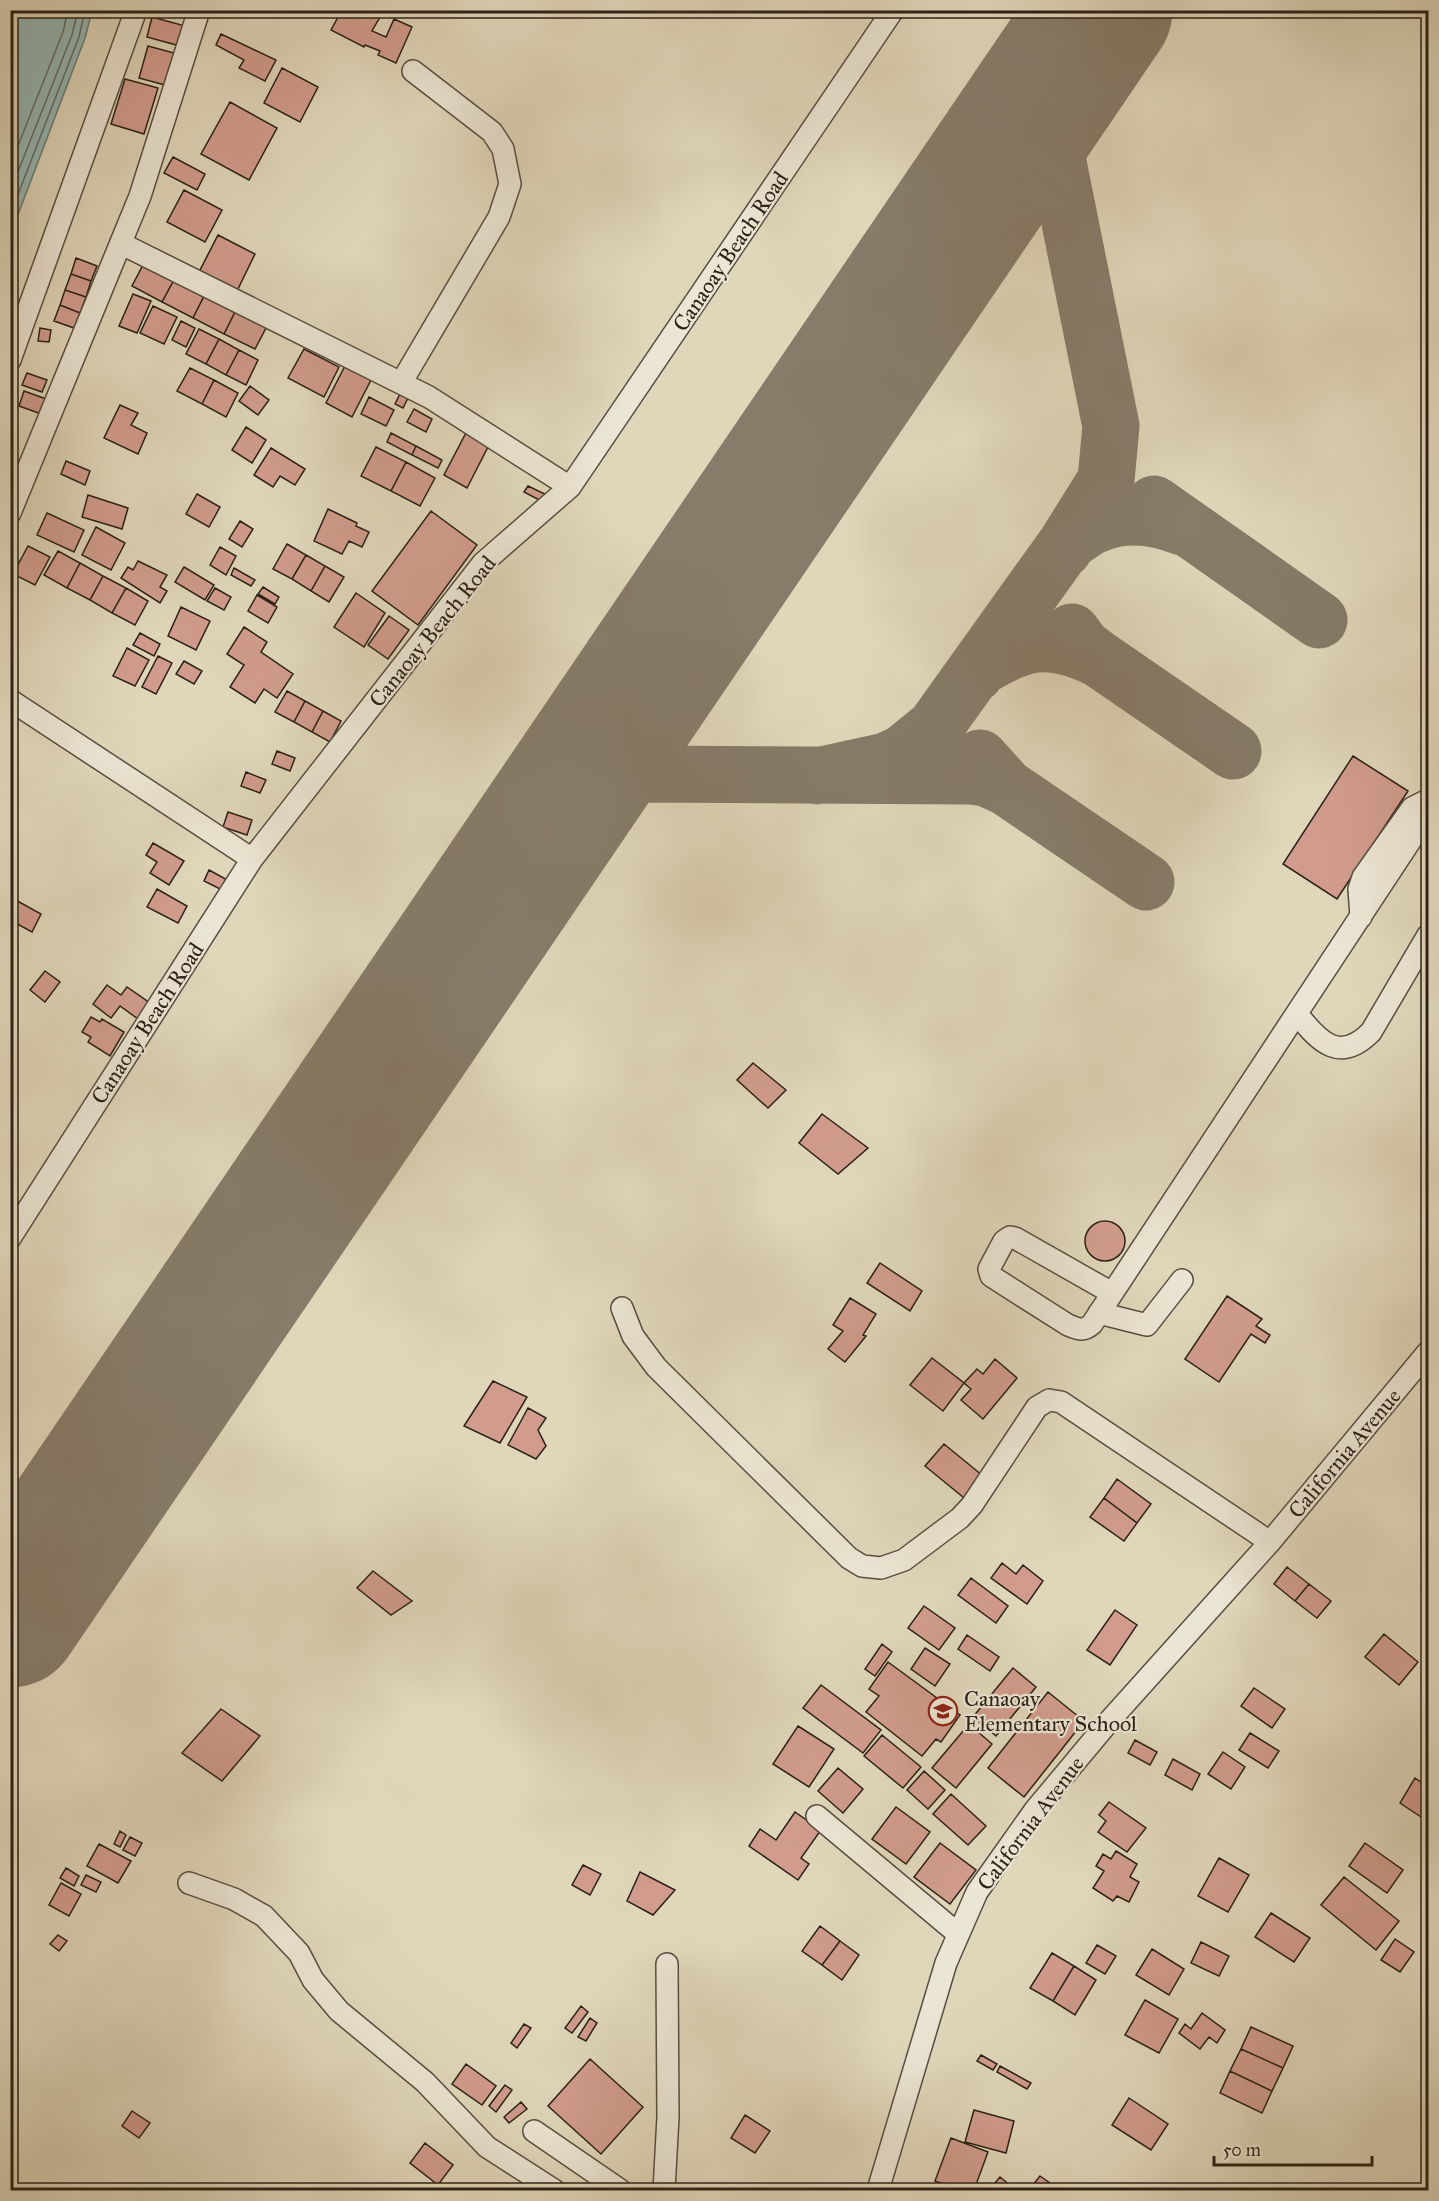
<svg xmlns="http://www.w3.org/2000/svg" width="1439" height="2201" font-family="'IM FELL Great Primer',serif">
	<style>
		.water { fill: #95b8b6; stroke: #6b7c76; stroke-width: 1.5 }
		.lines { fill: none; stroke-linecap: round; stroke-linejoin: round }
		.shore { stroke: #606c66; stroke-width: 1.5 }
		.taxiway { stroke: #867c69; stroke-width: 57 }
		.runway { stroke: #867c69; stroke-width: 141 }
		.building { fill: #d19c8d; stroke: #2b2117; stroke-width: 1.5 }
		.minor-casing { stroke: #584e40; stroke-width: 24 }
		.minor { stroke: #ebe5d3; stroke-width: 21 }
		.labels { text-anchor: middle; stroke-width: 4.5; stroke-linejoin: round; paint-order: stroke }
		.street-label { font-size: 22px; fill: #2b2117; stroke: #ebe5d3 }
		.poi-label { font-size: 22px; fill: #2b2117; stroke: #ebe5d3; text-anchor: start }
	</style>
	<rect width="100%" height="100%" fill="#e0d7bb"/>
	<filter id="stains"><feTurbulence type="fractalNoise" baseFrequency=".00333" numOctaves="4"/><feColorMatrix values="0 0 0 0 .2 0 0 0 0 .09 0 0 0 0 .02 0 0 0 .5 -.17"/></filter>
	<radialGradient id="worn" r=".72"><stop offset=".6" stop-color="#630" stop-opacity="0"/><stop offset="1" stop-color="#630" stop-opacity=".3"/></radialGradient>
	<!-- water -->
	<path class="water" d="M11 10 92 11 85 38 11 233Z"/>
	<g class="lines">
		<!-- shore -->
		<path class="shore" d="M10 166 63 32 68 10
			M10 192 72 35 78 10
			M10 215 79 37 85 10"/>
		<!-- taxiway -->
		<path class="taxiway" d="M989 177C1010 149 1030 114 1057 160
			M1154 504 1319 620
			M1064 549C1066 541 1075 538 1081 533 1112 511 1151 514 1185 528
			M1072 632 1083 647 1099 659 1233 751
			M975 674 976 670C1023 640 1048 635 1099 659
			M630 705C613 739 603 763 649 774
			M980 758 1006 787 1146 882
			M817 776 886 761 903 753 935 727 1066 544 1106 480 1111 426 1053 138 1054 96 1088 31
			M554 817C588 785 604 781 649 774L971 776 986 778 1006 787"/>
		<!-- runway -->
		<path class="runway" d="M10 1617 1102 10"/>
	</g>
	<!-- building -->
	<path class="building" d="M160 10H186L184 16Z
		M342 10H368L380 17 372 31 386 37 394 19 412 27 396 63 378 55 380 51 365 45 364 47 331 30Z
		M152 17 185 26 180 46 147 37Z
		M221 34 276 60 265 81 239 68 244 60 216 45Z
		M148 46 174 53 165 85 139 78Z
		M282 68 318 87 300 122 264 103Z
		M125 79 158 88 144 134 111 124Z
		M230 102 277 128 249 180 201 154Z
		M173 157 205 174 197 190 164 173Z
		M184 190 222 210 205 242 167 222Z
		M218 235 255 254 237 291 199 272Z
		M76 258 97 266 91 281 71 274Z
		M144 263 175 278 162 302 132 286Z
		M71 274 91 281 86 297 65 290Z
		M175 278 205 294 193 318 162 302Z
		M65 290 86 297 80 313 60 305Z
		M133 294 151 301 137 333 119 326Z
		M205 294 236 310 224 334 193 318Z
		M60 305 80 313 74 328 54 321Z
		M153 306 177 317 164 344 140 333Z
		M236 310 267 326 255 349 224 334Z
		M181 321 195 328 186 347 172 340Z
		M40 328 51 330 49 342 38 341Z
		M199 329 219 339 206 364 186 354Z
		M219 339 239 350 226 375 206 364Z
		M304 349 339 367 324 397 288 378Z
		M239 350 258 360 246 385 226 375Z
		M348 360 374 374 352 417 326 403Z
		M190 368 214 380 202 404 177 391Z
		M27 373 47 380 42 392 22 385Z
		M214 380 238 393 226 417 202 404Z
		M250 386 269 400 258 415 239 401Z
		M403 388 411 392 403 408 395 404Z
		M24 391 49 400 44 415 19 406Z
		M369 397 394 410 386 426 361 414Z
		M120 405 138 413 131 425 147 433 138 454 104 438Z
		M414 409 432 419 426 432 407 422Z
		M246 427 266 440 252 463 232 450Z
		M468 429 491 441 467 488 444 475Z
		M391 433 416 446 412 455 387 442Z
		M416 446 442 460 438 468 412 455Z
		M376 447 406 462 391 491 361 476Z
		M271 448 305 469 295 485 280 476 273 487 254 475Z
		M66 461 90 471 85 485 61 474Z
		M406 462 435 478 420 506 391 491Z
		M528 486 547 495 543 502 524 492Z
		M197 494 220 507 209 527 186 514Z
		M88 495 128 508 122 529 82 517Z
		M328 509 357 523 356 526 369 532 362 547 349 541 342 554 314 541Z
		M431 511 477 545 418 625 372 591Z
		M47 513 84 530 74 552 37 535Z
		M240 521 253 529 242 547 229 539Z
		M96 527 125 543 111 570 82 555Z
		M287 544 306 555 292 579 273 569Z
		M28 546 50 557 35 585 13 574Z
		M220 547 236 556 226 575 210 565Z
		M58 551 80 563 67 588 44 575Z
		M306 555 325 566 311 591 292 579Z
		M138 561 167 575 160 587 167 591 160 603 121 578 128 567 133 570Z
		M80 563 103 576 90 600 67 588Z
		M325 566 344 577 329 602 311 591Z
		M184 567 214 585 205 600 175 582Z
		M234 568 255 580 251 586 231 575Z
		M103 576 126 588 112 613 90 600Z
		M263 587 279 597 275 604 258 594Z
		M126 588 148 601 135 625 112 613Z
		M215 588 231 597 224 610 207 601Z
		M356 593 385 613 364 647 334 627Z
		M257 595 277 607 268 623 248 611Z
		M181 607 210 621 196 650 168 636Z
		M389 616 409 630 388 659 368 645Z
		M244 627 267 642 261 652 293 674 277 698 264 689 255 703 230 687 244 665 227 654Z
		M140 633 160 644 154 656 133 645Z
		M127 648 149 660 135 686 113 676Z
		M158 656 172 663 156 694 142 687Z
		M184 661 202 671 194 684 176 674Z
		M287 691 305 701 294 722 275 712Z
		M305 701 323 711 312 732 294 722Z
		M323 711 341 721 330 742 312 732Z
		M277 751 295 758 290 771 272 764Z
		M1353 756 1408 791 1337 899 1283 864Z
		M246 772 266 780 260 793 241 786Z
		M228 812 252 820 247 835 223 827Z
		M153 843 184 861 169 885 150 873 157 862 146 855Z
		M209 870 233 883 228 893 204 881Z
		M157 889 187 906 178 923 147 907Z
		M12 898 41 914 32 932 10 920Z
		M45 971 60 982 45 1002 30 990Z
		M107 985 121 995 127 987 150 1003 138 1019 120 1006 111 1018 93 1004Z
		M91 1017 100 1022 102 1019 124 1032 110 1056 88 1042 91 1037 82 1032Z
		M753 1063 786 1090 768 1108 737 1080Z
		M822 1114 868 1148 838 1174 799 1143Z
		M1085 1241a20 20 0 1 1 40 0a20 20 0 1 1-40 0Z
		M880 1263 922 1291 910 1311 867 1283Z
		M1227 1296 1262 1319 1256 1326 1270 1335 1265 1343 1251 1334 1219 1382 1185 1359Z
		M850 1298 876 1314 863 1335 866 1336 845 1362 828 1349 843 1331 833 1325Z
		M932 1358 964 1383 943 1411 910 1385Z
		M995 1359 1017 1378 983 1419 961 1400 971 1389 964 1383 977 1369 983 1374Z
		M493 1381 527 1397 500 1443 464 1426Z
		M528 1408 546 1418 538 1430 546 1446 536 1459 508 1445Z
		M944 1444 988 1480 969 1502 925 1466Z
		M1117 1479 1151 1504 1137 1523 1104 1498Z
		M1104 1498 1137 1523 1124 1541 1090 1517Z
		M1002 1563 1016 1574 1023 1565 1043 1581 1027 1604 991 1578Z
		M1287 1567 1309 1584 1295 1601 1274 1584Z
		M373 1571 412 1601 391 1615 357 1588Z
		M971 1578 1008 1606 996 1623 958 1595Z
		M1309 1584 1331 1601 1317 1618 1295 1601Z
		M924 1606 955 1628 939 1650 908 1628Z
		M1115 1610 1137 1625 1110 1665 1087 1650Z
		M1384 1634 1418 1662 1399 1685 1365 1657Z
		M967 1635 999 1657 990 1671 958 1649Z
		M882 1644 892 1652 875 1676 865 1669Z
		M925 1648 950 1664 935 1686 911 1669Z
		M888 1662 960 1715 941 1742 936 1739 922 1756 866 1712 879 1696 869 1689Z
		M1013 1668 1036 1687 996 1736 973 1717Z
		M821 1685 881 1730 863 1753 803 1708Z
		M1254 1688 1285 1709 1272 1728 1241 1706Z
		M1048 1692 1084 1721 1024 1797 988 1768Z
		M221 1709 260 1736 222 1781 182 1753Z
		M969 1724 992 1744 956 1788 932 1768Z
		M798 1726 834 1749 809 1787 773 1764Z
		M1250 1733 1279 1751 1268 1768 1239 1750Z
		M882 1735 921 1767 903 1788 864 1756Z
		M1135 1740 1157 1752 1150 1765 1128 1753Z
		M1223 1752 1245 1767 1231 1789 1208 1774Z
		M1173 1759 1200 1774 1192 1790 1165 1775Z
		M838 1768 863 1789 843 1813 818 1791Z
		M924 1771 945 1790 928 1809 907 1790Z
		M1415 1778 1428 1787V1804L1421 1817 1400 1803Z
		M951 1794 986 1826 968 1845 933 1814Z
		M1109 1802 1146 1828 1127 1852 1098 1832 1106 1821 1099 1815Z
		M1428 1804V1821L1421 1817Z
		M896 1807 930 1832 906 1864 872 1839Z
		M795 1812 821 1830 801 1858 809 1864 798 1880 749 1846 760 1829 776 1840Z
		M120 1831 126 1835 120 1847 114 1844Z
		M130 1837 142 1843 135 1856 123 1850Z
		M940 1843 976 1870 950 1904 914 1877Z
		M1365 1843 1403 1870 1387 1893 1349 1866Z
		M99 1844 131 1861 118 1883 87 1866Z
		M1116 1851 1137 1864 1130 1877 1139 1882 1129 1902 1117 1896 1113 1901 1093 1888 1104 1871 1096 1866 1103 1854 1111 1859Z
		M1219 1858 1249 1875 1228 1912 1198 1896Z
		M583 1865 601 1874 590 1895 572 1885Z
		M66 1868 79 1876 74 1886 60 1878Z
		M640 1872 675 1890 653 1915 627 1901Z
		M86 1875 101 1882 96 1892 81 1885Z
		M1344 1877 1399 1921 1376 1950 1321 1905Z
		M61 1883 81 1894 69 1916 49 1905Z
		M1271 1913 1310 1938 1294 1962 1255 1937Z
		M820 1926 840 1941 822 1965 802 1951Z
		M58 1935 67 1941 59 1951 50 1944Z
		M1395 1939 1414 1952 1400 1972 1381 1960Z
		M840 1941 859 1955 842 1980 822 1965Z
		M1201 1942 1229 1956 1219 1976 1191 1963Z
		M1097 1945 1116 1956 1105 1974 1086 1963Z
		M1152 1949 1184 1969 1169 1995 1136 1975Z
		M1052 1953 1074 1966 1053 2001 1030 1988Z
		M1074 1966 1096 1980 1075 2015 1053 2001Z
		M1145 2000 1178 2019 1159 2053 1125 2035Z
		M581 2006 588 2012 572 2033 565 2028Z
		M1202 2013 1225 2030 1217 2043 1209 2037 1200 2049 1179 2033 1185 2024 1191 2029Z
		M590 2018 597 2023 586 2041 578 2037Z
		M524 2024 531 2028 517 2048 511 2043Z
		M1251 2027 1293 2046 1283 2068 1241 2049Z
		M1241 2049 1283 2068 1272 2091 1230 2071Z
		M981 2055 997 2064 993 2070 977 2061Z
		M590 2059 643 2107 601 2154 548 2106Z
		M466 2064 496 2086 482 2105 452 2084Z
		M1000 2066 1031 2083 1027 2089 997 2072Z
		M1230 2071 1272 2091 1262 2113 1220 2093Z
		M505 2085 512 2090 496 2112 489 2106Z
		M1129 2098 1168 2124 1151 2150 1112 2125Z
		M521 2102 527 2109 509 2123 504 2117Z
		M974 2110 1014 2121 1006 2153 965 2142Z
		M132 2111 150 2123 139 2138 122 2126Z
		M745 2115 770 2131 755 2153 731 2138Z
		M951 2138 988 2152 974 2190H960L935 2181Z
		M425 2143 453 2165 438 2185 410 2163Z
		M1040 2176 1060 2190H1029Z
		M1000 2177 1016 2190H989Z"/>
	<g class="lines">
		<!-- minor casing -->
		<g class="minor-casing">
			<path id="minor" d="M122 244 429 397 570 487
				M10 360 136 10
				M401 383 499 217 510 184 503 149 492 132 413 71
				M10 513 140 196 199 10
				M10 700 252 859
				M1361 917 1359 889 1363 877 1412 808 1428 800
				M1298 1015C1320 1043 1340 1063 1371 1032L1428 935
				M10 1238 252 859 483 563 570 487 893 10
				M1112 1293 1015 1238 1010 1237 1004 1241 989 1269 991 1276 1068 1325C1078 1329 1083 1332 1092 1324L1428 814
				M622 1308 633 1336 656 1367 849 1558 862 1566 881 1568 904 1560 960 1518 972 1505 1037 1407 1049 1400 1061 1402 1270 1542
				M1099 1313 1147 1325 1182 1280
				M817 1816 957 1933
				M189 1883 234 1899 264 1916 299 1953 313 1980 339 2011 425 2082 487 2147 554 2190
				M534 2131 620 2190
				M664 2190 668 2117 667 1964
				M878 2190 946 1963 977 1892 1035 1810 1111 1719 1270 1542 1428 1352"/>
		</g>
		<!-- minor -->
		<use href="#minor" class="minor"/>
	</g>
	<!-- icons -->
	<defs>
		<g id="school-ring" transform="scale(1.5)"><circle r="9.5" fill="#ebe5d3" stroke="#8f2418" stroke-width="1.5"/><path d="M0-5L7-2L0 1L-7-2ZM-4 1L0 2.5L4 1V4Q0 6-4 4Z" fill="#8f2418"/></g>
	</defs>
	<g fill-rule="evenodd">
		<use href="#school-ring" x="943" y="1711"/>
	</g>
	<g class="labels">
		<!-- street labels -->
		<g class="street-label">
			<text transform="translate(730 251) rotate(-56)" y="8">Canaoay Beach Road</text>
			<text transform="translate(432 631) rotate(-51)" y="8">Canaoay Beach Road</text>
			<text transform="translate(147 1023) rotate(-57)" y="8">Canaoay Beach Road</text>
			<text transform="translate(1344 1453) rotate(-50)" y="8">California Avenue</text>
			<text transform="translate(1030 1823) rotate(-53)" y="8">California Avenue</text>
		</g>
		<!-- poi labels -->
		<g class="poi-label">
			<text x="964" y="1706">Canaoay<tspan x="964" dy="25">Elementary School</tspan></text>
		</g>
	</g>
	<!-- margin -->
	<rect width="1439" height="2201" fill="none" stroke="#e0d7bb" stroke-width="36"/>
	<rect x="12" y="12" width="1415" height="2177" fill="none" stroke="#2b2117" stroke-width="3"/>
	<rect x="18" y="18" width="1403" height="2165" fill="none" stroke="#2b2117" stroke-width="1.5"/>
	<!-- scale -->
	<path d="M1214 2156v9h158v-9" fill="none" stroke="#2b2117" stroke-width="3"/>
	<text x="1223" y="2156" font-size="18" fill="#2b2117" stroke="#ebe5d3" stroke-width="4.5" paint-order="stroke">50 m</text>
	<rect width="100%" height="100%" filter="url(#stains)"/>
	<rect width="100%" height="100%" fill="url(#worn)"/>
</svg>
